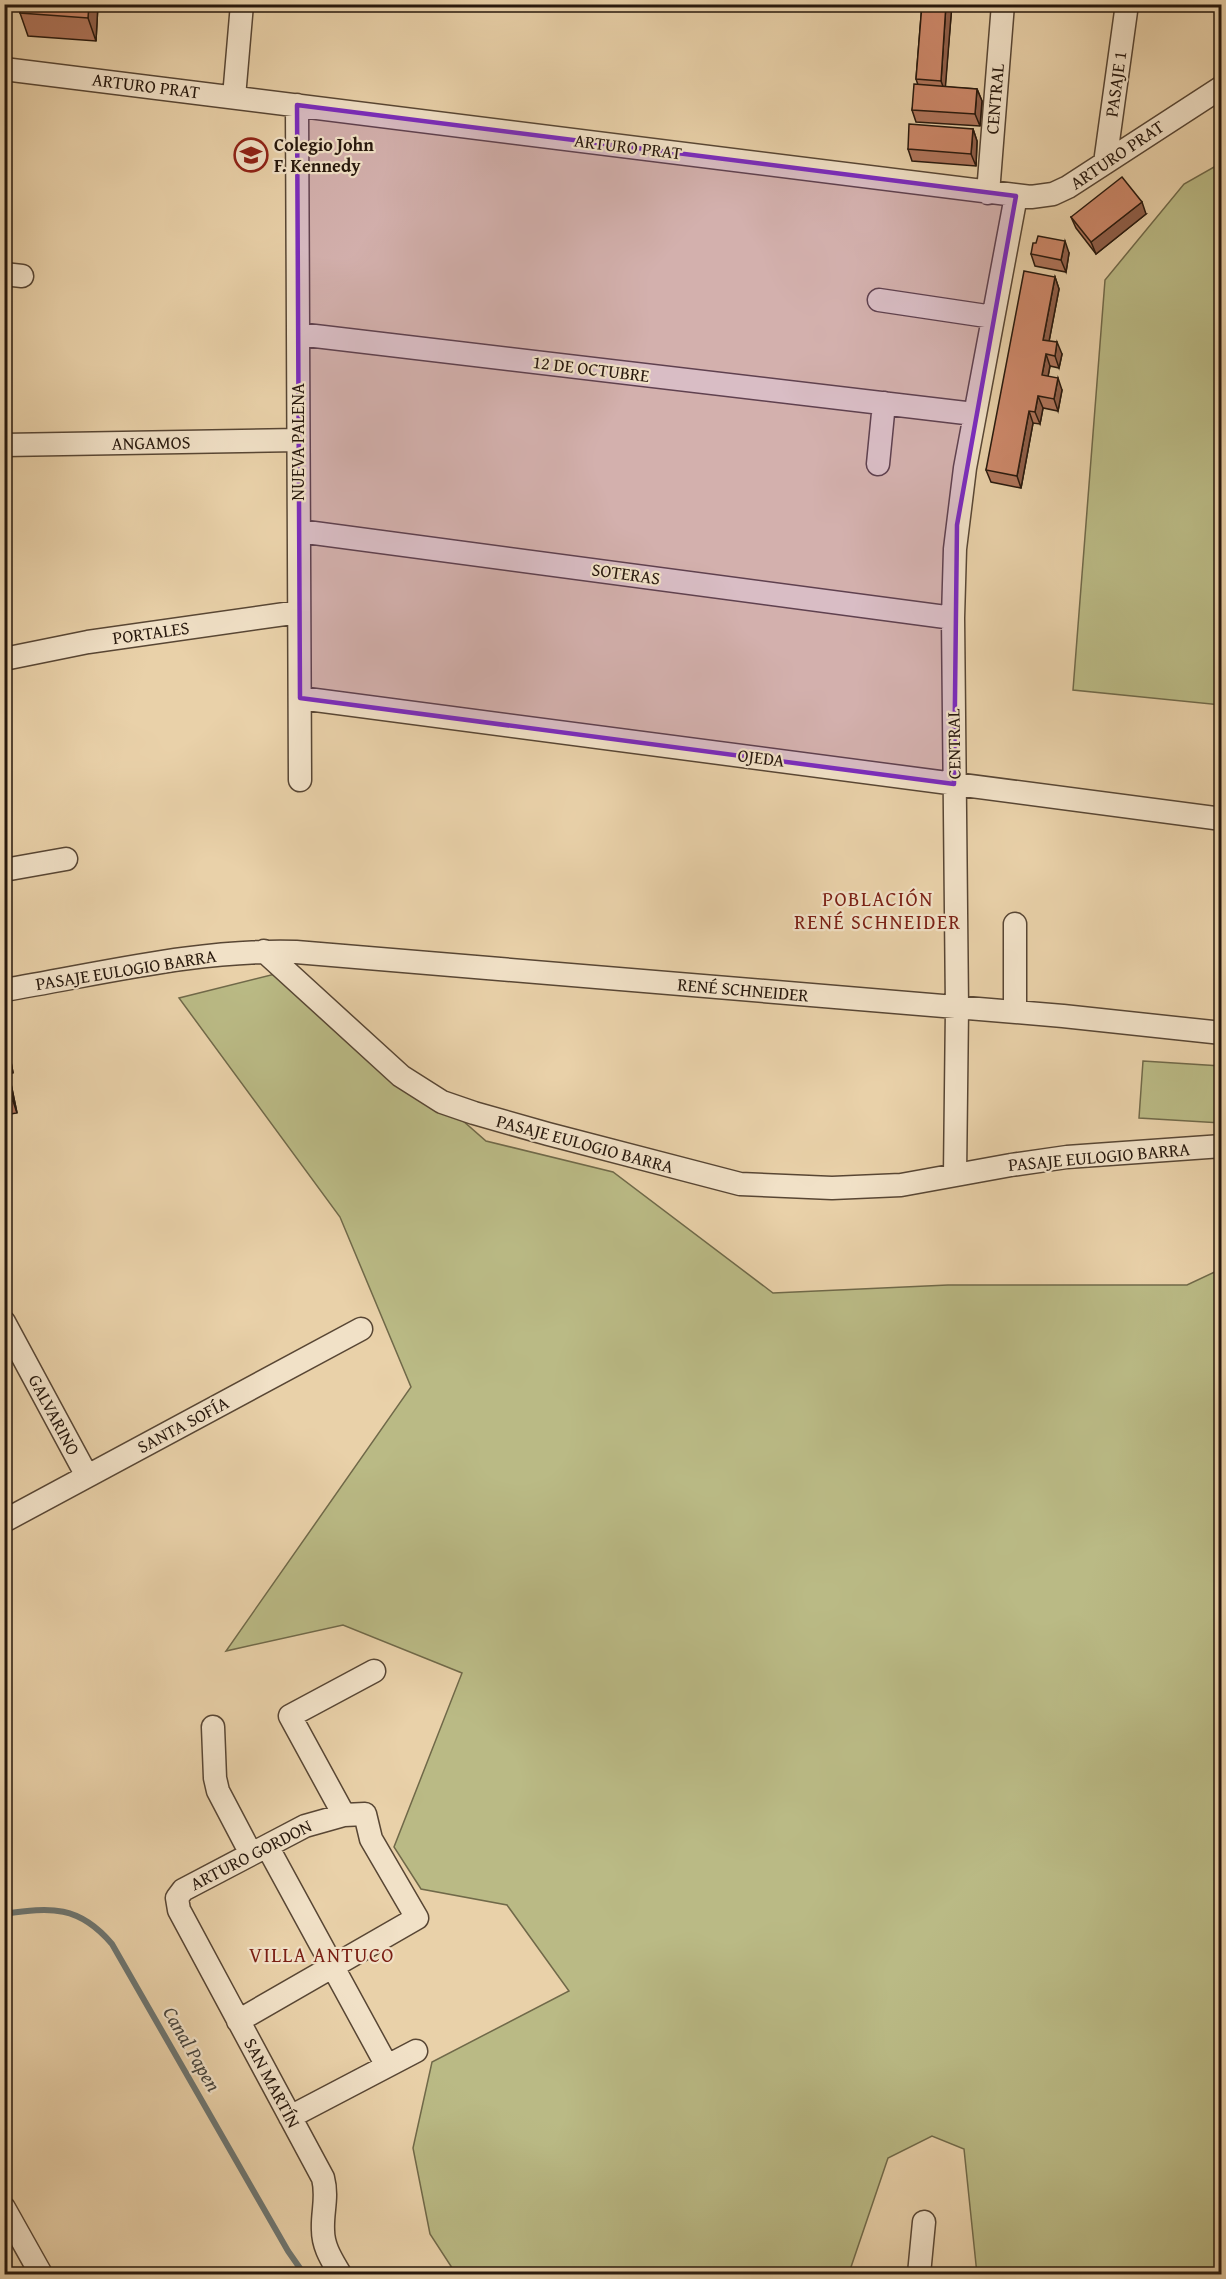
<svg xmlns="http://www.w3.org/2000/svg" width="1226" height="2279" font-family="'Gentium Book Plus',serif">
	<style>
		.green { fill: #baba85; stroke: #706949; stroke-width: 1.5 }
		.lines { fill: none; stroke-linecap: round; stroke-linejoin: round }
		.stream { stroke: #6e7671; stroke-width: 6 }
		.minor-casing { stroke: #584634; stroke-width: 25 }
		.minor { stroke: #f1e1c7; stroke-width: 22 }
		.wall { fill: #b0755b; stroke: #27180d; stroke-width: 1.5 }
		.shaded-wall { fill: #905f4a; stroke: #27180d; stroke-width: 1.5 }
		.building { fill: #cd886a; stroke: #27180d; stroke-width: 1.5 }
		.marked { fill: #7b2cbf; fill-opacity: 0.2; stroke: #7b2cbf; stroke-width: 4.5; stroke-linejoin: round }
		.labels { text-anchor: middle; stroke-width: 4.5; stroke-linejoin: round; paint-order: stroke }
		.street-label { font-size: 18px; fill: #27180d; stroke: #f1e1c7 }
		.poi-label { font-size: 18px; font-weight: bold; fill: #27180d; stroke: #f1e1c7; text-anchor: start }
		.neighbourhood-label { font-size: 20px; letter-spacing: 1.5px; fill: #7a1f14; stroke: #f1e1c7 }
		.water-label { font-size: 20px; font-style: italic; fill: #4a473f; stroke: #f1e1c7 }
	</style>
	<rect width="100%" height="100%" fill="#e9d1a9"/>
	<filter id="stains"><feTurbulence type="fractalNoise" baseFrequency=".00333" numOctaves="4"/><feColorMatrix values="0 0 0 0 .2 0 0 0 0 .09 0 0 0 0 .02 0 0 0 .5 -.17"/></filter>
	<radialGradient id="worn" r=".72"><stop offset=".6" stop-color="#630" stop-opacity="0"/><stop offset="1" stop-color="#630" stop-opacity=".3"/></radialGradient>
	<!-- green -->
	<path class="green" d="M1221 163V705L1073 690 1105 280 1184 184Z
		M291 970 486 1141 613 1172 773 1293 948 1285H1187L1221 1269V2274H977L964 2149 932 2136 888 2158 851 2267 844 2274H456L430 2234 413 2148 432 2062 569 1991 507 1905 421 1889 394 1847 462 1673 343 1625 226 1651 411 1387 340 1217 179 998Z
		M1143 1061 1221 1066V1123L1139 1118Z"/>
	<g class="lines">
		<!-- stream -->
		<path class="stream" d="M4 1914C51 1907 79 1905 112 1944L288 2251 304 2274"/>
		<!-- minor casing -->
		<g class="minor-casing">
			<path id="minor" d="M4 69 1031 197 1053 194 1068 187 1222 87
				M234 97 242 4
				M297 105 300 780
				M1105 163 1127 4
				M988 193 1003 4
				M4 274 22 276
				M879 300 993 317
				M298 334 974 414
				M4 445 298 440
				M878 464 884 403
				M299 531 953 618
				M4 659 88 642 299 612
				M300 698 1222 819
				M4 870 66 859
				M264 951 401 1076 442 1102 474 1113 548 1134 740 1184 832 1188 901 1185 1011 1165 1067 1157 1222 1146
				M4 990C101 974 198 949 296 952L1063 1016 1222 1033
				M1015 1012V924
				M955 1175 957 1008 953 618 955 549 965 468 1016 196
				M4 1322 87 1476
				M4 1521 361 1329
				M213 1727 215 1778 218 1791 251 1854
				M344 1815 290 1716 374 1671
				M267 1846 387 2066
				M238 2021 417 1918 371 1839 365 1814 344 1815 305 1826 183 1890 177 1898 179 1910 323 2178C328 2197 322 2212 323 2230 323 2247 332 2260 340 2274
				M290 2117 416 2051
				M4 2208 41 2274
				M919 2274 924 2222"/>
		</g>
		<!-- minor -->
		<use href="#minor" class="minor"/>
	</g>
	<!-- wall -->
	<path class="wall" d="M21 4H98L96 41 28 36 20 13Z
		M922 4H952L945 87 977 89 982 101 980 126 916 122 912 110 918 85 916 79Z
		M973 129 977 141 976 166 912 161 908 149Z
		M1146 214 1096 254 1076 228 1071 217Z
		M1069 253 1066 272 1035 266 1031 254Z
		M1055 277 1059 289 1049 341 1062 354 1059 368 1050 366 1048 376 1062 390 1058 411 1043 408 1040 424 1033 423 1021 488 991 482 986 470Z
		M5 1039 9 1051 13 1073 7 1074 11 1084 17 1113 4 1115Z"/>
	<!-- shaded-wall -->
	<path class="shaded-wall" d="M89 4H98L96 41 88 18Z
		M946 4H952L945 92 941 81Z
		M977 89 982 101 980 126 975 114Z
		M973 129 977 141 976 166 971 154Z
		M1142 202 1146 214 1096 254 1091 242Z
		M1065 241 1069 253 1066 272 1061 260Z
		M1055 277 1059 289 1047 352 1043 340Z
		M1057 342 1062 354 1059 368 1055 356Z
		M1046 354 1050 366 1046 387 1042 375Z
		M1058 378 1062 390 1058 411 1054 399Z
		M1038 396 1043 408 1040 424 1035 412Z
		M1029 411 1033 423 1021 488 1017 476Z
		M5 1039 9 1051 13 1073 9 1061Z
		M7 1072 11 1084 17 1113 13 1101Z"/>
	<!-- building -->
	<path class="building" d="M21 4H89L88 18 20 13Z
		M922 4H946L941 81 916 79Z
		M914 84 977 89 975 114 912 110Z
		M909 124 973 129 971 154 908 149Z
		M1122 177 1142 202 1091 242 1071 217Z
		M1038 236 1065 241 1061 260 1031 254 1033 243H1036Z
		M1024 271 1055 277 1043 340 1057 342 1055 356 1046 354 1042 375 1058 378 1054 399 1038 396 1035 412 1029 411 1017 476 986 470Z
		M4 1039 9 1061 4 1062Z
		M7 1072 13 1101 4 1103V1073Z"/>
	<!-- marked area -->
	<path class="marked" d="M297 105 1016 196 957 525 954 784 300 698Z"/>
	<!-- icons -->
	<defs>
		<g id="school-ring" transform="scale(1.725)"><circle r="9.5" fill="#f1e1c7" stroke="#8f2418" stroke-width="1.5"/><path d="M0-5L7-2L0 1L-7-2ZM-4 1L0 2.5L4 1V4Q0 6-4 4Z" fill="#8f2418"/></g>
	</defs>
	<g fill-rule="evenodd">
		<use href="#school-ring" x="251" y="155"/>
	</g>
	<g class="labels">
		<!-- street labels -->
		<g class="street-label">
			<text transform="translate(1116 84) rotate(-82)" y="6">PASAJE 1</text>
			<text transform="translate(146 86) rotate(7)" y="6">ARTURO PRAT</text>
			<text transform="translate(995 99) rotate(-85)" y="6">CENTRAL</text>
			<text transform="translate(628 147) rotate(7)" y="6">ARTURO PRAT</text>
			<text transform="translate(1117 155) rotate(-34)" y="6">ARTURO PRAT</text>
			<text transform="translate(591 369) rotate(7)" y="6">12 DE OCTUBRE</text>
			<text transform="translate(298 442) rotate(-90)" y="6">NUEVA PALENA</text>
			<text transform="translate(151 443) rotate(-1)" y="6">ANGAMOS</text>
			<text transform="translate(626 574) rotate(8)" y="6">SOTERAS</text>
			<text transform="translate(151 633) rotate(-8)" y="6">PORTALES</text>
			<text transform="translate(954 744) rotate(-91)" y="6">CENTRAL</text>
			<text transform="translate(761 758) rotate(7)" y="6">OJEDA</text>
			<text transform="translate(126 970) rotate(-9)" y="6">PASAJE EULOGIO BARRA</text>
			<text transform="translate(743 990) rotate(5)" y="6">RENÉ SCHNEIDER</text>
			<text transform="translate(585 1144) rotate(15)" y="6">PASAJE EULOGIO BARRA</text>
			<text transform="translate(1099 1157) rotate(-5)" y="6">PASAJE EULOGIO BARRA</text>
			<text transform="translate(54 1415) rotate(62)" y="6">GALVARINO</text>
			<text transform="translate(183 1425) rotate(-28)" y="6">SANTA SOFÍA</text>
			<text transform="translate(251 1855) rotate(-27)" y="6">ARTURO GORDON</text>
			<text transform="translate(272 2083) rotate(62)" y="6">SAN MARTÍN</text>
		</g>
		<!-- poi labels -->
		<g class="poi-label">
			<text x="274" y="151">Colegio John<tspan x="274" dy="21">F. Kennedy</tspan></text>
		</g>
		<!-- neighbourhood labels -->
		<g class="neighbourhood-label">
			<text x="878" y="906">POBLACIÓN<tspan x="878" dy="23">RENÉ SCHNEIDER</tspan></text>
			<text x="322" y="1962">VILLA ANTUCO</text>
		</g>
		<!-- water labels -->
		<g class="water-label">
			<text transform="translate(192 2049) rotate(60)" y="7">Canal Papen</text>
		</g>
	</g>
	<!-- margin -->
	<rect width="1226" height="2279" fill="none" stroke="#e9d1a9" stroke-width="24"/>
	<rect x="6" y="6" width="1214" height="2267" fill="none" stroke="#27180d" stroke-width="3"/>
	<rect x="12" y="12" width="1202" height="2255" fill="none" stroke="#27180d" stroke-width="1.5"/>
	<rect width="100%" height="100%" filter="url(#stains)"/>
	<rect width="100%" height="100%" fill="url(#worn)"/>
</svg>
